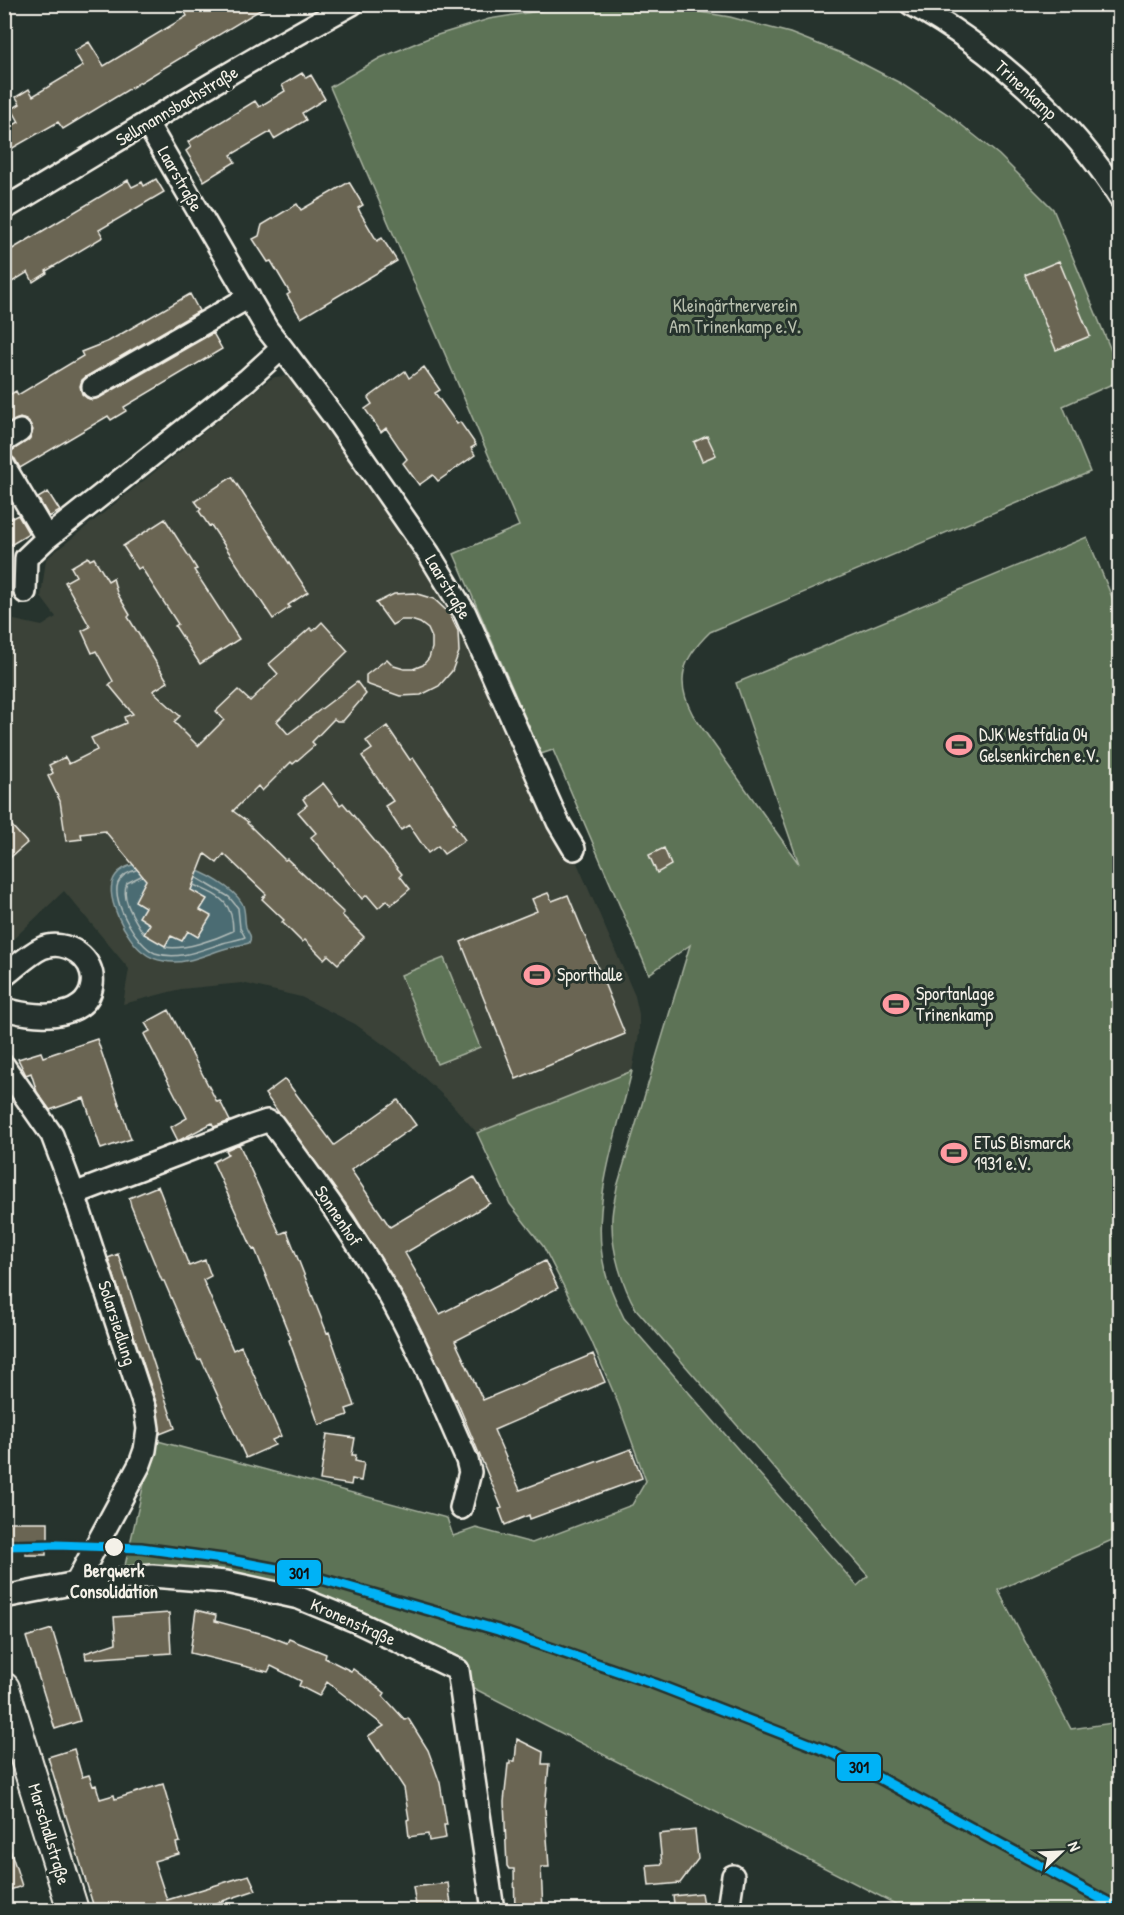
<svg xmlns="http://www.w3.org/2000/svg" width="1124" height="1915" font-family="'Patrick Hand',sans-serif">
	<style>
		.built { fill: #3a4238 }
		.green { fill: #5d7357; stroke: #a8b2a0; stroke-width: 1.5 }
		.water { fill: #4c6c73; stroke: #8fa1a2; stroke-width: 1.5 }
		.lines { fill: none; stroke-linecap: round; stroke-linejoin: round }
		.shore { stroke: #b1bcb9; stroke-width: 1.5 }
		.building { fill: #6a6552; stroke: #f4f1e8; stroke-width: 1.5 }
		.street-casing { stroke: #f4f1e8; stroke-width: 26 }
		.secondary-casing { stroke: #f4f1e8; stroke-width: 34 }
		.street { stroke: #26332d; stroke-width: 21 }
		.secondary { stroke: #26332d; stroke-width: 30 }
		.tram-1-casing { stroke: #26332d; stroke-width: 14 }
		.tram-1 { stroke: #00b2f6; stroke-width: 9 }
		.stop-dot { fill: #f4f1e8; stroke: #26332d; stroke-width: 2 }
		.labels { text-anchor: middle; stroke-width: 6; stroke-linejoin: round; paint-order: stroke }
		.street-label { font-size: 18px; fill: #f4f1e8; stroke: #26332d }
		.park-label { font-size: 18px; fill: #b8bfae; stroke: #26332d }
		.poi-label { font-size: 18px; fill: #f4f1e8; stroke: #26332d; text-anchor: start }
		.stop-label { font-size: 18px; font-weight: bold; fill: #f4f1e8; stroke: #26332d }
		.line-badge { stroke: #26332d; stroke-width: 2 }
		.pale-badge-label { font-size: 16px; text-anchor: middle; font-weight: bold; fill: #111 }
	</style>
	<rect width="100%" height="100%" fill="#26332d"/>
	<filter id="ink" filterUnits="userSpaceOnUse"><feTurbulence type="fractalNoise" baseFrequency=".0167" numOctaves="2"/><feDisplacementMap in="SourceGraphic" scale="12" xChannelSelector="R" yChannelSelector="G"/><feConvolveMatrix kernelMatrix="1 2 1 2 8 2 1 2 1" color-interpolation-filters="sRGB"/></filter>
	<g filter="url(#ink)">
		<!-- built -->
		<path class="built" d="M286 376 296 379 429 568 482 667 563 851 574 856 635 996 639 1014V1034L632 1071 477 1133 450 1102 405 1060 355 1024 301 997 242 983 181 989 123 1004 129 969 64 891 5 947V618L42 626 56 617 41 597 46 559 269 380 275 377Z"/>
		<!-- green -->
		<path class="green" d="M610 5 670 7 730 17 790 33 846 55 900 83 949 115 999 155 1053 209 1119 370V381L1063 406 1090 472 710 632C683 658 674 680 693 715L799 864 736 683 1087 537 1119 614V1537L998 1590 1071 1729 1119 1722V1910H907L448 1675 295 1604 123 1574 154 1440 447 1518 453 1536 476 1528 532 1543 632 1505 646 1481 618 1403 591 1340 543 1246 510 1204 477 1133 632 1071C617 1133 589 1207 605 1271 609 1288 617 1303 624 1318L857 1586 868 1576 636 1309C622 1285 612 1251 612 1224 611 1212 615 1199 617 1187L690 945 649 974 553 750 541 754 454 554 519 526 330 87 380 58 431 37 489 19 551 9Z
			M444 958 480 1047 437 1064 401 975Z"/>
		<!-- water -->
		<path class="water" d="M135 864C152 865 171 864 187 868 204 871 234 889 242 903 246 911 244 919 246 927 248 934 253 935 249 943 243 945 237 945 231 947 210 952 186 966 164 961 156 960 149 957 143 952 127 940 101 894 116 875 120 869 128 866 135 864Z"/>
		<g class="lines">
			<!-- shore -->
			<path class="shore" d="M136 870C128 872 121 876 118 883 111 902 138 946 155 953 178 961 201 950 223 943 230 941 238 940 245 937L240 928 238 908 229 897 197 878
				M141 876 127 883C120 899 135 919 143 933
				M165 947C183 951 216 939 233 931 233 901 220 897 194 885"/>
		</g>
		<!-- building -->
		<path class="building" d="M198 4H270L63 129 58 122 4 153V130L19 122 12 109 20 104 16 97 29 89 33 96 83 66 74 51 89 42 104 66 187 16 185 12Z
			M302 73 306 78 311 75 325 99 302 113 306 120 274 139 270 132 231 155 235 162 204 181 186 151 191 147 188 142 255 101 259 107 285 91 282 85Z
			M156 179 164 192 99 230 103 237 46 271 47 273 33 282 28 272 4 287V254L128 180 132 187 142 182 144 186Z
			M349 182 363 205 358 208 361 214 377 241 382 238 397 261 301 318 287 295 290 293 271 261 268 262 253 239 259 236 262 225 297 204 301 210Z
			M1059 261 1090 336 1056 350 1025 275Z
			M190 294 199 311 87 376 82 380 80 386 82 394 87 398 92 400 99 398 213 333 222 349 124 407 126 411 111 420 108 416 20 468 15 459 8 453 27 441 31 436 33 430 30 424 25 420 20 418 4 426V398L16 391 18 395 83 356 81 352 109 341Z
			M424 367 440 390 435 393 457 424 460 422 476 445 471 448 475 455 438 481 433 475 419 485 403 463 407 459 386 428 381 432 365 409 372 404 368 398 405 371 409 378Z
			M707 436 716 455 702 461 694 442Z
			M232 477 308 592 288 605 290 607 273 619 211 525 209 526 199 511 201 509 195 501Z
			M48 492 60 511 49 517 38 498Z
			M18 515 29 534 4 549V522Z
			M165 519 197 569 194 570 239 639 200 664 175 626 178 624 141 567 138 569 123 546Z
			M88 557 90 560 94 558 108 581 113 578 117 593 130 615 128 617 168 682 153 691 180 716 174 722 198 746 224 720 216 711 238 690 250 701 278 674 269 664 310 628 313 631 322 622 348 651 277 721 288 734 357 682 366 694 343 721H337L334 719 312 742 315 745 293 764 291 762 262 791 258 786 233 811 248 822 247 823 285 860 287 859 344 913 342 915 364 937 338 964 328 955 324 959 305 940 302 942 282 922 284 920 262 899 266 894 224 854 217 863 205 854 191 890 207 899 200 910 211 916 198 937 188 931 182 941 171 936 165 946 144 934 150 924 139 917 145 907 135 901 146 880 105 831 81 834 82 839 66 841 60 801 48 776 53 773 49 765 65 757 69 764 97 750 91 738 126 723 124 717 133 714 109 685 113 681 96 651 92 653 82 631 90 627 65 582 76 576 71 567Z
			M414 593 434 599 449 613 458 631 459 652 452 671 439 686 421 695 400 696 366 684V675L387 659 394 666 404 669H413L423 665 429 658 432 648V638L428 629 420 623 411 620H401L392 625 376 603 394 594Z
			M387 726 410 760 413 758 432 786 456 822 453 823 465 840 444 854 438 846 428 853 409 825 401 830 385 806 393 801 362 756 372 749 366 741Z
			M323 783 340 805 343 803 402 874 400 876 410 889 391 905 387 900 378 908 367 895 362 899 311 837 316 833 298 812 307 805 303 799Z
			M4 817 27 843 4 863Z
			M664 848 671 865 657 873 649 855Z
			M548 893 552 901 568 895 625 1034 516 1079 461 942 537 911 532 899Z
			M169 1010 217 1102 220 1101 230 1121 214 1127 212 1123 178 1141 171 1127 187 1118 144 1034 150 1031 145 1023Z
			M97 1039 131 1139 101 1149 84 1098 50 1110 37 1092 31 1073 26 1075 18 1059 41 1052 43 1057Z
			M285 1079 334 1145 398 1100 416 1125 351 1170 390 1227 474 1177 490 1203 405 1253 440 1314 545 1261 558 1288 455 1341 483 1400 593 1354 605 1382 494 1430 520 1490 631 1449 642 1478 530 1519 529 1515 505 1525 499 1509 502 1508 456 1399 455 1400 405 1298 354 1215 265 1094Z
			M239 1144 280 1234 287 1231 327 1333 329 1332 355 1406 346 1409 348 1415 319 1425 289 1340 291 1339 255 1249 253 1250 213 1162 228 1154 226 1150Z
			M158 1186 189 1266 205 1260 211 1276 203 1280 233 1350 241 1346 281 1436 272 1440 275 1445 246 1458 201 1359 198 1360 164 1281H162L131 1206 129 1198Z
			M118 1254 175 1428 160 1434 157 1405 108 1258Z
			M327 1434 355 1438 352 1455H356L355 1461 364 1463 361 1481 352 1479 351 1485 320 1480Z
			M6 1522H48V1544H46V1555H26V1544H8V1540H4V1525H6Z
			M196 1610 216 1615 215 1621 267 1635 287 1643 289 1639 326 1654 325 1658 351 1671 353 1669 385 1693 383 1696 405 1720 408 1718 428 1750 440 1783 447 1825H444L446 1838 429 1841 428 1834 409 1837 407 1820 409 1819 404 1788 379 1750 378 1751 368 1736 384 1726 327 1682 319 1696 299 1686 301 1681 271 1666 268 1672 190 1653Z
			M169 1613 171 1653 86 1659 85 1653 116 1643 114 1617Z
			M52 1629 80 1721 55 1729 26 1637Z
			M517 1739 543 1752 542 1764H549L545 1808 549 1867H541L543 1911H515L514 1869H509L507 1866 504 1802 508 1764H510V1761H515Z
			M74 1749 82 1777 89 1775 93 1786 96 1785 100 1799 114 1795 115 1799 163 1784 180 1842 176 1843 179 1854 154 1861 167 1900 249 1875 256 1890 192 1911H95L48 1757Z
			M695 1830 698 1859 680 1883 649 1886 647 1865 662 1864 659 1834Z
			M4 1843H8L22 1886 4 1892Z
			M448 1883 452 1911H417L413 1887Z
			M701 1893 704 1911H675L673 1896Z"/>
		<g class="lines">
			<!-- street casing -->
			<g class="street-casing">
				<path id="street" d="M911 4C991 47 1072 121 1120 198
					M4 209C119 140 234 68 352 4
					M282 348 334 417 429 554 465 613 558 822 574 849
					M93 387 249 297
					M4 441 20 431
					M4 466 47 538
					M25 592 26 558 47 538 247 380 282 348 267 329 147 123
					M4 976C16 967 29 954 42 948 66 938 96 958 92 985 87 1023 29 1018 4 1008
					M4 1066 52 1135 74 1194 145 1409 148 1429 145 1450 140 1464 76 1583
					M74 1194 252 1126 267 1121 273 1124C311 1176 349 1228 382 1283 415 1339 441 1400 467 1460L470 1472 461 1508
					M4 1597 76 1583 152 1576 226 1582 299 1598 355 1621 458 1670 493 1910
					M728 1910 733 1876"/>
			</g>
			<!-- secondary casing -->
			<g class="secondary-casing">
				<path id="secondary" d="M4 1688 73 1910"/>
			</g>
			<!-- street -->
			<use href="#street" class="street"/>
			<!-- secondary -->
			<use href="#secondary" class="secondary"/>
			<!-- tram-1 casing -->
			<g class="tram-1-casing">
				<path id="tram-1" d="M4 1546 57 1545 141 1548 230 1560 304 1574 498 1630 655 1684 835 1754 1120 1909"/>
			</g>
			<!-- tram-1 -->
			<use href="#tram-1" class="tram-1"/>
		</g>
	</g>
	<!-- icons -->
	<defs>
		<g id="stadium-bare" transform="scale(2.07)"><path d="M0-5a6.5 5 0 1 0 0 10a6.5 5 0 1 0 0-10ZM-3.5-1.8h7v3.6h-7Z" fill="#ff9aa2" stroke="#26332d" stroke-width="2.5" paint-order="stroke"/></g>
	</defs>
	<g fill-rule="evenodd">
		<use href="#stadium-bare" x="959" y="745"/>
		<use href="#stadium-bare" x="537" y="975"/>
		<use href="#stadium-bare" x="896" y="1004"/>
		<use href="#stadium-bare" x="954" y="1153"/>
	</g>
	<!-- markers -->
	<circle class="stop-dot" cx="114" cy="1547" r="10"/>
	<g class="labels">
		<!-- street labels -->
		<g class="street-label">
			<text transform="translate(1026 90) rotate(43)" y="6">Trinenkamp</text>
			<text transform="translate(177 106) rotate(-31)" y="6">Sellmannsbachstraße</text>
			<text transform="translate(180 179) rotate(60)" y="6">Laarstraße</text>
			<text transform="translate(448 587) rotate(59)" y="6">Laarstraße</text>
			<text transform="translate(338 1216) rotate(56)" y="6">Sonnenhof</text>
			<text transform="translate(117 1323) rotate(72)" y="6">Solarsiedlung</text>
			<text transform="translate(353 1622) rotate(24)" y="6">Kronenstraße</text>
			<text transform="translate(49 1834) rotate(73)" y="6">Marschallstraße</text>
		</g>
		<!-- park labels -->
		<g class="park-label">
			<text x="735" y="312">Kleingärtnerverein<tspan x="735" dy="21">Am Trinenkamp e.V.</tspan></text>
		</g>
		<!-- poi labels -->
		<g class="poi-label">
			<text x="979" y="741">DJK Westfalia 04<tspan x="979" dy="21">Gelsenkirchen e.V.</tspan></text>
			<text x="557" y="981">Sporthalle</text>
			<text x="916" y="1000">Sportanlage<tspan x="916" dy="21">Trinenkamp</tspan></text>
			<text x="974" y="1149">ETuS Bismarck<tspan x="974" dy="21">1931 e.V.</tspan></text>
		</g>
		<!-- stop labels -->
		<g class="stop-label">
			<text x="114" y="1577">Bergwerk<tspan x="114" dy="21">Consolidation</tspan></text>
		</g>
	</g>
	<g class="line-badge">
		<rect x="276" y="1559" width="46" height="28" rx="6" fill="#00b2f6"/>
		<rect x="836" y="1753" width="46" height="29" rx="6" fill="#00b2f6"/>
	</g>
	<g class="pale-badge-label">
		<text x="299" y="1579">301</text>
		<text x="859" y="1773">301</text>
	</g>
	<!-- margin -->
	<rect width="1124" height="1915" fill="none" stroke="#26332d" stroke-width="24"/>
	<rect x="12" y="12" width="1100" height="1891" fill="none" stroke="#f4f1e8" stroke-width="2" filter="url(#ink)"/>
	<!-- north arrow -->
	<g transform="translate(1061 1852) rotate(67)" stroke="#26332d" stroke-width="4.5" paint-order="stroke">
	<path d="M0-4.5L10 22L0 15L-10 22Z" fill="#f4f1e8"/>
	<text y="-9" font-size="16" font-weight="bold" text-anchor="middle" fill="#f4f1e8">N</text>
	</g>
</svg>
